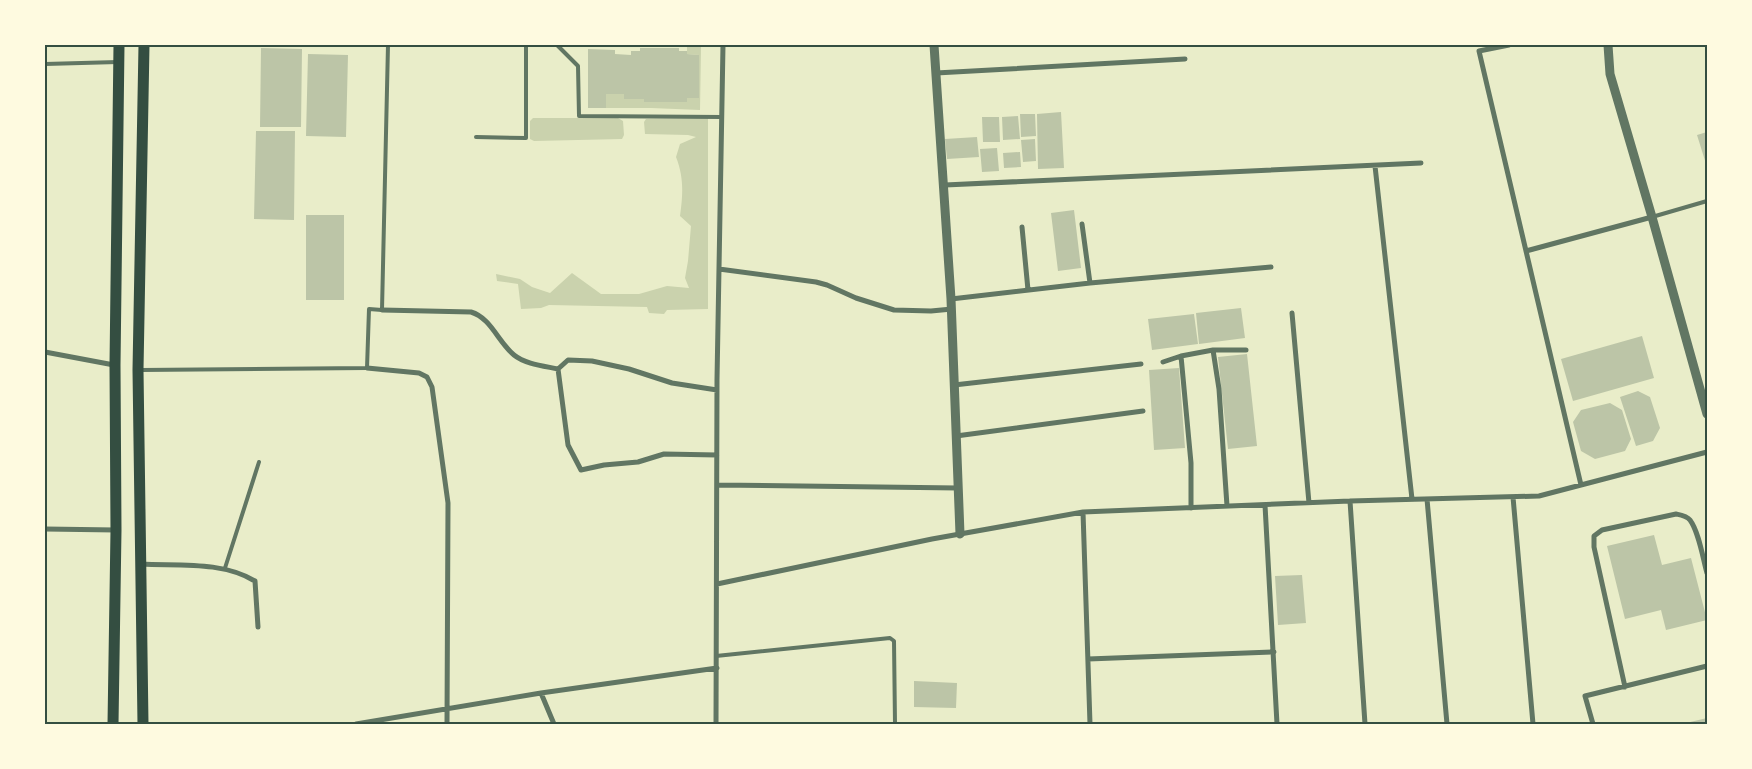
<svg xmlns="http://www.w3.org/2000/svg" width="1752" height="769" font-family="'Exo 2',sans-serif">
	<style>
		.green { fill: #cad2ad }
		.building { fill: #bcc5a7 }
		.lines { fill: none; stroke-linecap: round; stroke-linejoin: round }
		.service { stroke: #617663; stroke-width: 4 }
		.minor { stroke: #617663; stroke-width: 5 }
		.tertiary { stroke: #617663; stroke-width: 9 }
		.primary { stroke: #344e41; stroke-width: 11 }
		.neatline { fill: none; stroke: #344e41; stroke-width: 2 }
	</style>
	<rect width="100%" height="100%" fill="#e9edc9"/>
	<!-- green -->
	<path class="green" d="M687 45H701L700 110 651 108H606V94H624V99H644V101L687 102V98H699V55L687 54Z
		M533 118H618L623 121 624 135 622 139 534 141 530 139V121Z
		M708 118V309L667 310 664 314 649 313 647 307 549 305 541 308 521 309 518 284 497 281 496 274 520 279 532 287 550 293 572 273 601 294H639L667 286 689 288 685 278 688 261 691 226 680 216C683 195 684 177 676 157L680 144 696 137 688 135 645 134 644 122 646 119Z"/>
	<!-- building -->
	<path class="building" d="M261 48 302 49 301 127H260Z
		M640 48H679V51H687V54L699 55V98H687V102H644V99H624V94H606V108H588V49L615 50V54L631 55V51H640Z
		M308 54 348 55 346 137 306 136Z
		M1061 112 1064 168 1038 169 1037 114Z
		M1020 114H1035L1036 136 1021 137Z
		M1018 116 1020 139 1003 140 1002 117Z
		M982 117H999L1000 142H983Z
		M256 131H295L294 220 254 219Z
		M1707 132V167L1697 135Z
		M977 137 979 157 947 159 945 139Z
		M1035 139 1036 161 1023 162 1021 140Z
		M997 148 999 171 982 172 980 149Z
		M1020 152 1021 167 1004 168 1003 153Z
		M1074 210 1081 268 1058 271 1051 213Z
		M306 215H344V300H306Z
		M1241 308 1245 338 1199 344 1196 313Z
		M1194 314 1198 344 1152 350 1148 319Z
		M1642 336 1654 378 1573 401 1561 359Z
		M1247 354 1257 446 1228 449 1218 357Z
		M1179 368 1185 448 1154 450 1149 370Z
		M1638 391 1650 397 1660 428 1653 441 1636 446 1620 397Z
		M1610 403 1622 410 1631 439 1625 451 1595 459 1581 451 1573 422 1581 410Z
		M1654 535 1662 565 1691 558 1707 620 1666 630 1661 610 1625 619 1607 546Z
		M1302 575 1306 623 1278 625 1275 576Z
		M914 681 957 683 956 708 914 707Z
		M1707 718V724H1686V723Z"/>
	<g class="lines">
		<!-- service -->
		<path class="service" d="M557 45 578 66 579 116 722 117
			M45 64 118 62
			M476 137 526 138V45
			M1652 217 1707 201
			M141 370 367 368 369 309 382 310 388 45
			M225 568 259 462
			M716 656 890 638 894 641 895 724"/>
		<!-- minor -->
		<path class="minor" d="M1509 45 1479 51 1581 485
			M936 73 1185 59
			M1375 166 1412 499
			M945 185 1421 163
			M1082 224 1090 283
			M1022 227 1028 290
			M1526 251 1652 217
			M719 269 816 282 827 285 856 298 894 310 931 311 952 309
			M951 299 1090 283 1271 267
			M382 310 471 312C491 318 498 342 514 355 525 364 544 366 558 369
			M1292 313 1309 503
			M1213 350 1219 389 1227 506
			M45 352 114 365
			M1163 362 1181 356
			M367 368 419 373 427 377 432 387 448 503 447 724
			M954 385 1141 364
			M956 436 1143 411
			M717 455 664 454 638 462 604 465 581 470 568 445 558 369 568 360 592 361 629 369 672 383 717 390
			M717 485 958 488
			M1513 497 1533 724
			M1427 499 1447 724
			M1350 501 1365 724
			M1265 505 1277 724
			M1191 508V463L1181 356 1213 350H1246
			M1083 512 1090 724
			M45 529 116 530
			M141 564C179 566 222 561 255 581L258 627
			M717 584 932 539 1083 512 1350 501 1539 496 1707 452
			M1088 659 1274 652
			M1625 687 1594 547V536L1602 530 1676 514C1681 515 1687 516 1690 520 1699 532 1703 559 1707 573
			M541 693 554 724
			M356 724 541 693 717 668
			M716 724 717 380 723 45
			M1593 724 1585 696 1707 666"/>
		<!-- tertiary -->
		<path class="tertiary" d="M934 45 951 299 960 534
			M1608 45 1610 74 1652 217 1707 414"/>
		<!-- primary -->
		<path class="primary" d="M113 724 116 530 115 365 119 45
			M143 724 138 370 144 45"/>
	</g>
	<!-- border -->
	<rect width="1752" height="769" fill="none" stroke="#fefae0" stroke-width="92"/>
	<rect x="46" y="46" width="1660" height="677" class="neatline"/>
</svg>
